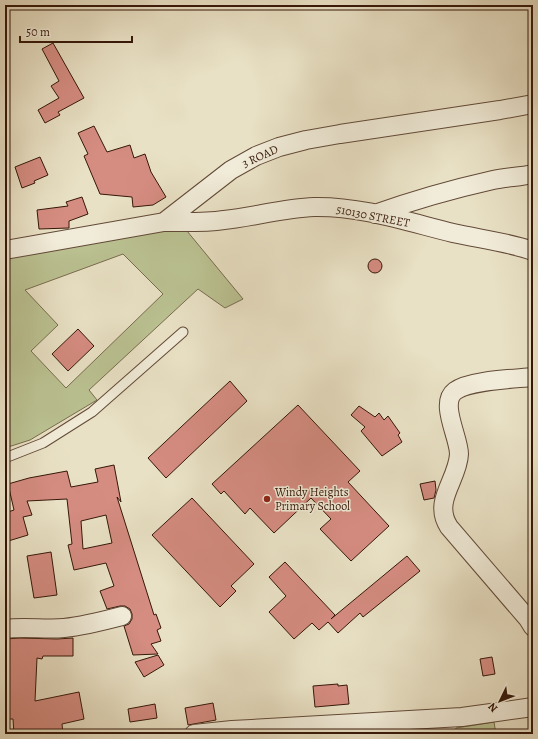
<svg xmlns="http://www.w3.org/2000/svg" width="538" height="739" font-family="Alegreya,serif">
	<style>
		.green { fill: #bbc292; stroke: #786c4e; fill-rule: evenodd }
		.building { fill: #d58c81; stroke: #351709; fill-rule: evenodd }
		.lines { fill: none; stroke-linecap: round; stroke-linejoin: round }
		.lane-casing { stroke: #624a38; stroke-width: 11 }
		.street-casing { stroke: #624a38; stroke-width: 20 }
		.lane { stroke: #f1ecd9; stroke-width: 9 }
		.street { stroke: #f1ecd9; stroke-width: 18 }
		.poi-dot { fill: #8f2418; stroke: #f1ecd9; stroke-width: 1.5 }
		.labels { text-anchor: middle; stroke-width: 3; stroke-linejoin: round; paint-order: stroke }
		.street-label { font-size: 12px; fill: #351709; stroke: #f1ecd9 }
		.poi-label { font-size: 12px; fill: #351709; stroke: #f1ecd9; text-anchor: start }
	</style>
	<rect width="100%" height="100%" fill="#e9e1c5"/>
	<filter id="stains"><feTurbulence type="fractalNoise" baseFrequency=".005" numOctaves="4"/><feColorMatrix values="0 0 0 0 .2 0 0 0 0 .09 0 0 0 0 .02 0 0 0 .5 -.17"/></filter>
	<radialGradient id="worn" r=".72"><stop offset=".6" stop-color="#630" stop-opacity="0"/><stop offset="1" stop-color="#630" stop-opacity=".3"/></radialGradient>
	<!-- green -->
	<path class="green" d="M163 228 187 231 243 299 225 308 198 289 89 390 97 400 30 440 5 448V259ZM123 254 163 294 66 388 31 351 58 325 25 290Z
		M494 722 496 734H454L456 728Z"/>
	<!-- building -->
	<path class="building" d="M53 43 84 98 58 112 60 115 45 123 38 110 59 98 51 86 59 81 42 49Z
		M94 126 107 152 130 145 134 158 145 154 151 172 166 197 153 205 133 207 132 197 100 194 84 156 88 154 78 133Z
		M40 157 48 175 34 181 35 183 22 188 15 167Z
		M82 197 88 214 69 221V228L39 229 37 210 68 206 66 202Z
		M368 266a7 7 0 1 1 14 0a7 7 0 1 1-14 0Z
		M78 329 94 346 68 371 52 354Z
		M230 381 247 401 166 478 148 458Z
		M298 405 360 471 348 482 389 526 351 561 320 529 331 519 311 498 274 533 250 508 245 514 224 491 221 494 212 484Z
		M359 406 375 417 379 413 384 420 388 416 400 433 398 435 402 442 382 456 361 431 365 427 351 415Z
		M114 465 121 502 117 497 154 615 156 614 161 628 157 630 161 641 151 644 158 654 133 655 124 626 129 624 132 619V614L130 609 125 606H120L107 609 100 591 114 586 106 563 74 570 68 545 72 544 67 499 27 501 32 515 23 517 28 535 5 542V513L14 510 8 484 29 478 67 471 71 487 98 482 95 469ZM106 515 112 543 83 549 81 521Z
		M435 481 436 490 434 498 424 500 420 484Z
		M192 498 254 564 231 586 236 591 220 607 152 535Z
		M51 552 57 595 34 598 27 556Z
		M407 556 420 571 363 617 360 613 338 633 328 622 319 630 312 623 294 639 269 612 286 596 269 577 285 562 335 615 331 619Z
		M20 638 57 639 73 638V656H43L42 659 37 658 35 701 79 692 84 719 62 724 63 734H14L13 719H5V639Z
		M158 655 164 665 144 677 135 662Z
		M492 657 495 674 483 676 480 659Z
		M338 684V686L347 685 349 704 315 707 313 686Z
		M213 703 216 720 188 725 185 708Z
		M155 704 157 718 130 722 128 709Z"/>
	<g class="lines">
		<!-- lane casing -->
		<g class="lane-casing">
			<path id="lane" d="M5 458 43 443 92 412 183 332"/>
		</g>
		<!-- street casing -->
		<g class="street-casing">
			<path id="street" d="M375 214C414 200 453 189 493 180 506 177 520 177 533 174
				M164 222C184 222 204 223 224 220 254 217 284 208 314 207 361 206 408 222 453 233 480 239 507 242 533 251
				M5 250 164 222 231 170 256 156 279 147 306 140 340 134 500 110 533 104
				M533 377C514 379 470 380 455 391 439 403 459 437 459 454 458 480 432 501 449 527L528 619 533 627
				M5 629C25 626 45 630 64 628 84 626 103 621 122 616
				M194 734 232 730 462 717 533 707"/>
		</g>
		<!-- lane -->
		<use href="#lane" class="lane"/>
		<!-- street -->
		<use href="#street" class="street"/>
	</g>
	<!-- markers -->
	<circle class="poi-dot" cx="267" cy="499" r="4"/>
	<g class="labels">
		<!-- street labels -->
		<g class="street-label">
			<text transform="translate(260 156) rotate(-24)" y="4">3 ROAD</text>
			<text transform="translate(373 216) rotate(11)" y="4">510130 STREET</text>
		</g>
		<!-- poi labels -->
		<g class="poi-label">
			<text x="275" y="496">Windy Heights<tspan x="275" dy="14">Primary School</tspan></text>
		</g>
	</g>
	<!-- margin -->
	<rect width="538" height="739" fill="none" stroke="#e9e1c5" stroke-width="20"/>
	<rect x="6" y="6" width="526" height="727" fill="none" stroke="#351709" stroke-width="2"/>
	<rect x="10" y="10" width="518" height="719" fill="none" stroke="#351709"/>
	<!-- north arrow -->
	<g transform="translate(500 701) rotate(227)" stroke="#f1ecd9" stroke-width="3" paint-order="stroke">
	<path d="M0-3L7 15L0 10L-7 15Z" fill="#351709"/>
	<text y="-6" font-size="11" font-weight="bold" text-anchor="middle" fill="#351709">N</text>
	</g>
	<!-- scale -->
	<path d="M20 36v6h112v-6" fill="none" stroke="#351709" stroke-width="2"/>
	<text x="26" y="36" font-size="12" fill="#351709" stroke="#f1ecd9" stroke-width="3" paint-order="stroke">50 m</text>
	<rect width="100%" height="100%" filter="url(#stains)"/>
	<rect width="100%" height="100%" fill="url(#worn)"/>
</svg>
